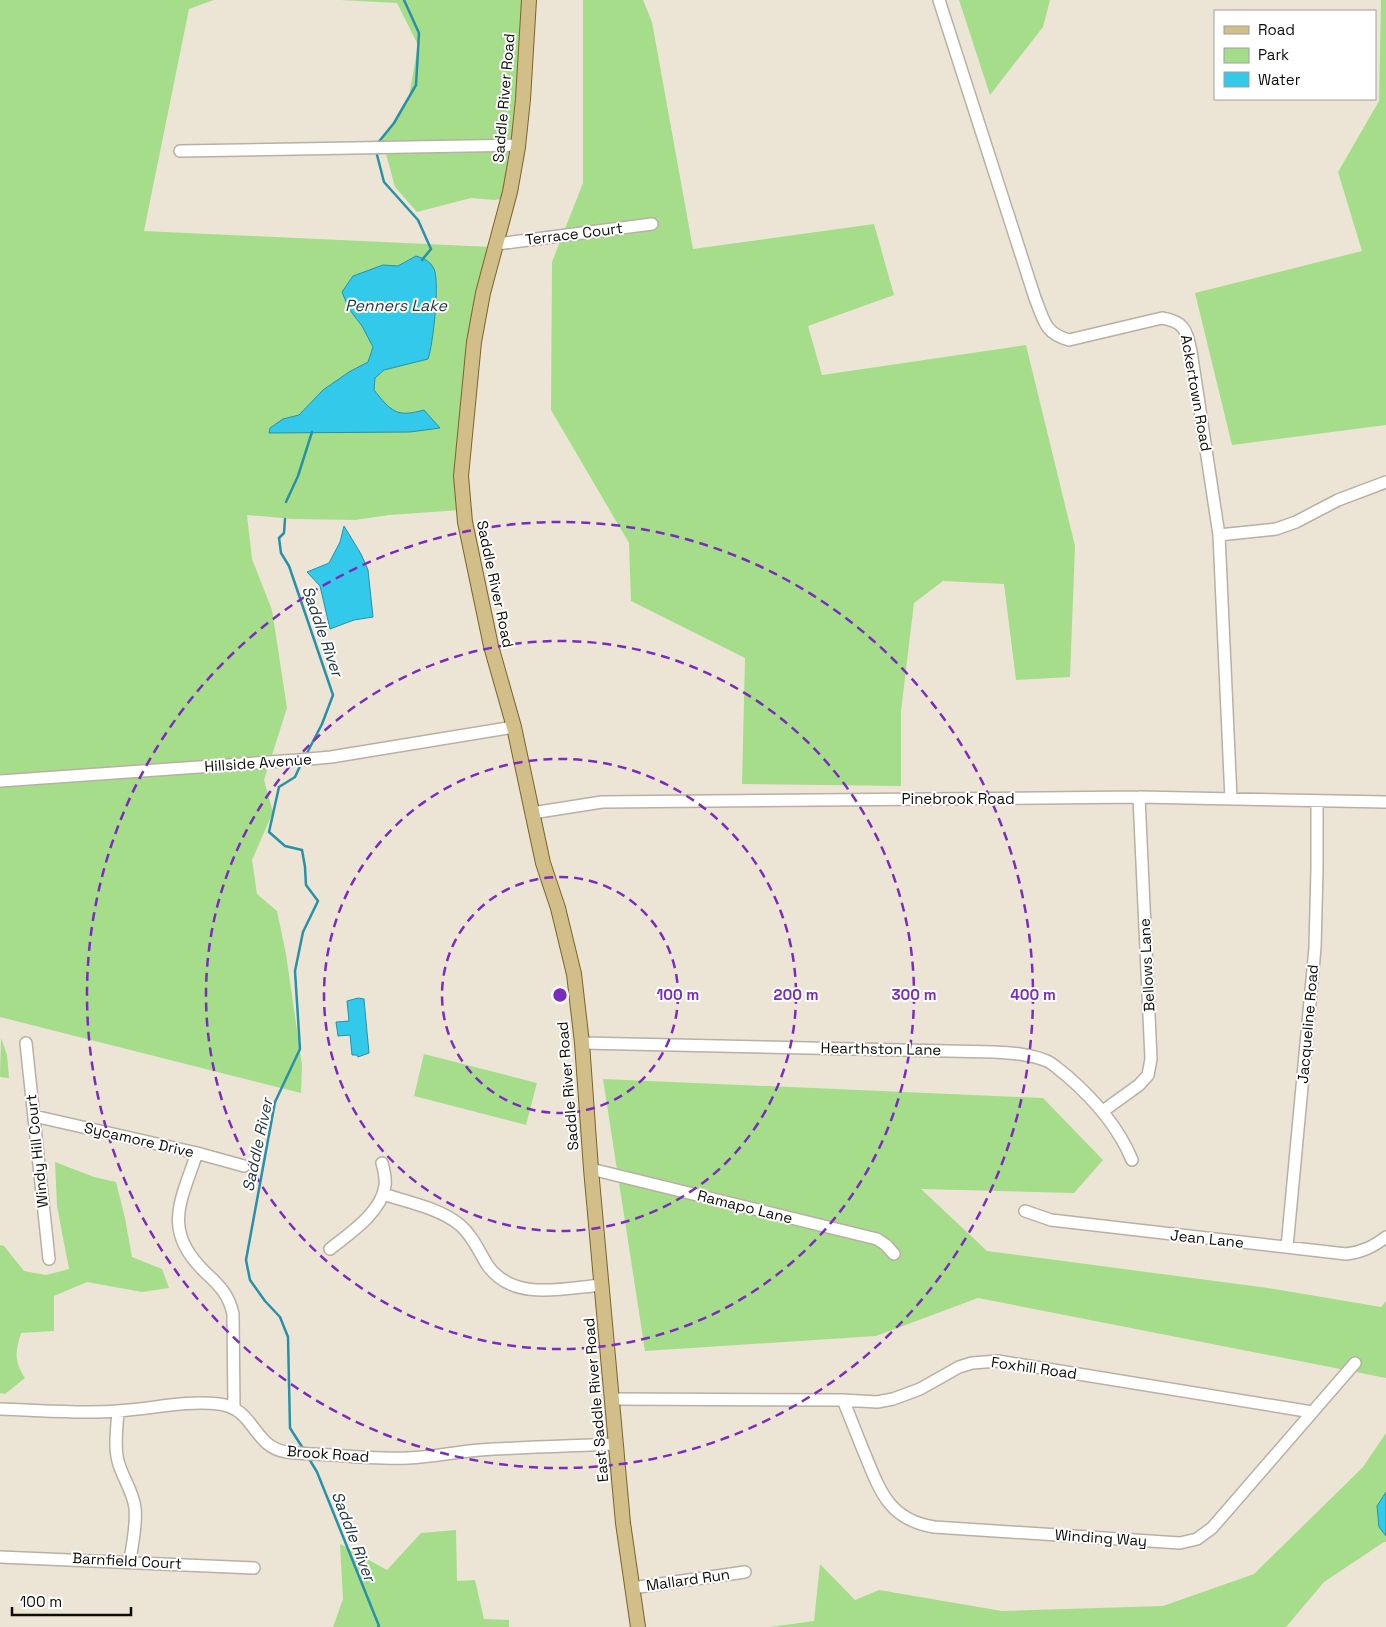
<svg xmlns="http://www.w3.org/2000/svg" width="1386" height="1627" font-family="'Space Grotesk',sans-serif">
	<style>
		.green { fill: #a6dd8a }
		.water { fill: #33c9eb; stroke: #2891a7 }
		.lines { fill: none; stroke-linecap: round; stroke-linejoin: round }
		.stream { stroke: #2891a7; stroke-width: 2.5 }
		.minor-casing { stroke: #b8b0a2; stroke-width: 14 }
		.major-casing { stroke: #7a6429; stroke-width: 16 }
		.minor { stroke: #fff; stroke-width: 11 }
		.major { stroke: #d2be89; stroke-width: 14 }
		.ring { fill: none; stroke: #7b2cbf; stroke-width: 2.5; stroke-dasharray: 9 6 }
		.labels { text-anchor: middle; stroke-width: 4; stroke-linejoin: round; paint-order: stroke }
		.street-label { font-size: 15px; fill: #0f0d08; stroke: #fff }
		.water-label { font-size: 16px; font-style: italic; fill: #1e353c; stroke: #fff }
		.centre { fill: #7b2cbf; stroke: #fff; stroke-width: 2.5 }
		.ring-label { font-size: 15px; text-anchor: middle; font-weight: bold; fill: #7b2cbf; stroke: #fff; stroke-width: 4; stroke-linejoin: round; paint-order: stroke }
	</style>
	<rect width="100%" height="100%" fill="#ece5d6"/>
	<!-- green -->
	<path class="green" d="M0 0H214L189 9 144 231 491 247 461 510 389 515 355 520 293 519 247 515 252 559 272 610 287 708 264 780 273 812 252 860 257 894 277 911 286 954 302 1065 301 1093 0 1017Z
		M340 0H532L509 198 494 200 471 198 417 212 395 187 382 139 408 102 418 45 397 3Z
		M583 0H643L652 22 693 249 874 224 894 295 808 326 822 375 1026 345 1075 546 1070 677 1016 680 1004 584 943 581 914 603 901 711V786L742 784 745 658 631 601 629 543 551 410 552 262 583 183Z
		M959 0H1050L1043 27 990 95Z
		M1381 0H1386V425L1232 445 1195 293 1362 251 1338 172 1379 101Z
		M1 1038 7 1055 9 1078 0 1077Z
		M424 1054 537 1083 526 1125 414 1096Z
		M603 1079 1043 1098 1103 1160 1074 1193 921 1189 987 1251 1268 1288 1381 1307 1386 1301V1378L978 1298 876 1336 645 1351Z
		M55 1162 94 1177 116 1182 125 1218 132 1257 162 1269 169 1288 142 1292 87 1282 54 1296V1331L21 1333C15 1352 14 1361 25 1378L5 1394 0 1393V1245L4 1246 24 1271 46 1275 69 1269 57 1206Z
		M1386 1433V1542H1384L1324 1582 1286 1627H770L814 1621 820 1564 855 1600 879 1590 1002 1611 1163 1606 1254 1574 1363 1467Z
		M456 1530 457 1581 475 1580 484 1619 509 1620V1627H333L343 1599 340 1544 387 1570 421 1533Z"/>
	<!-- water -->
	<path class="water" d="M416 256C425 259 430 261 434 269 440 281 433 346 428 359L384 370 375 378 374 390C391 411 396 418 424 410L440 428 410 432 269 433 270 428 283 419 299 415 323 390 349 372 368 362 373 347 362 326 349 309 342 292 353 276 383 265 398 266Z
		M344 526 361 554 368 570 373 617 354 620 330 629 320 586 307 572 329 563 340 542Z
		M358 998 364 999 369 1053 358 1057 357 1055H352L350 1035 338 1036 336 1022 349 1021 347 1001Z
		M1386 1492V1536L1379 1527 1377 1506Z"/>
	<g class="lines">
		<!-- stream -->
		<path class="stream" d="M377 144 394 123 416 85 419 33 404 0
			M376 151 384 182 418 220 431 249 422 260
			M286 502 298 476 312 432
			M285 519 284 533 279 538 281 553 289 566 333 695 322 724 306 755
			M301 764 295 777 279 787 269 832 285 846 302 850 305 867 306 885 318 901 303 932 295 971 300 1049 275 1102 246 1260 250 1280 265 1301 280 1317 288 1337 290 1428 304 1450
			M308 1457 317 1472 379 1626 378 1627"/>
		<!-- minor casing -->
		<g class="minor-casing">
			<path id="minor" d="M939 0 1035 298C1044 320 1044 333 1069 340L1162 318C1185 322 1186 330 1191 351L1219 535 1231 799
				M180 151 519 145
				M497 244 652 224
				M1219 535 1276 529 1296 522 1338 500 1386 482
				M0 781 298 760 331 757 514 727
				M532 813 602 802 1139 797 1386 802
				M26 1043 49 1259
				M582 1043 994 1052C1012 1053 1030 1054 1047 1061 1054 1064 1060 1071 1066 1075 1094 1099 1118 1126 1132 1160
				M1103 1111 1139 1085 1148 1075 1151 1059 1139 797
				M34 1116 197 1153 244 1166
				M197 1153C180 1203 162 1231 206 1273 219 1285 229 1295 233 1314L234 1408
				M591 1169 877 1239 886 1245 894 1254
				M383 1194C408 1202 439 1208 460 1225 473 1236 479 1252 488 1266 514 1302 564 1288 602 1285
				M1025 1211 1051 1220 1346 1254C1362 1252 1373 1247 1386 1237
				M1287 1247 1315 948 1317 869V801
				M330 1249C350 1233 381 1213 385 1186 386 1178 384 1170 382 1163
				M613 1399 843 1400 877 1402 893 1399 920 1389 959 1367 972 1363 998 1361 1312 1412
				M843 1400C851 1419 858 1438 866 1457 881 1494 891 1520 934 1527L1180 1543 1197 1539 1212 1528 1355 1363
				M0 1409C39 1410 79 1414 117 1411 152 1409 185 1400 219 1404 255 1408 253 1448 287 1452 302 1454 317 1454 333 1455 358 1457 383 1459 408 1458 432 1457 456 1452 480 1450 525 1447 571 1446 616 1444
				M118 1411C117 1427 114 1446 118 1461 122 1477 133 1491 135 1508 137 1525 132 1544 130 1561
				M0 1557 254 1568
				M632 1588 745 1572"/>
		</g>
		<!-- major casing -->
		<g class="major-casing">
			<path id="major" d="M529 0 523 99 518 147 510 192 483 293 474 342 461 476 465 522 491 646 514 727 543 863 558 908 574 974 582 1043 591 1169 623 1523 638 1627"/>
		</g>
		<!-- minor -->
		<use href="#minor" class="minor"/>
		<!-- major -->
		<use href="#major" class="major"/>
	</g>
	<!-- distance rings -->
	<g class="ring">
		<circle cx="560" cy="995" r="118"/>
		<circle cx="560" cy="995" r="236"/>
		<circle cx="560" cy="995" r="354"/>
		<circle cx="560" cy="995" r="473"/>
	</g>
	<g class="labels">
		<!-- street labels -->
		<g class="street-label">
			<text transform="translate(504 98) rotate(-85)" y="5">Saddle River Road</text>
			<text transform="translate(574 234) rotate(-7)" y="5">Terrace Court</text>
			<text transform="translate(1196 393) rotate(80)" y="5">Ackertown Road</text>
			<text transform="translate(495 584) rotate(78)" y="5">Saddle River Road</text>
			<text transform="translate(258 763) rotate(-4)" y="5">Hillside Avenue</text>
			<text x="958" y="804">Pinebrook Road</text>
			<text transform="translate(1147 965) rotate(-93)" y="5">Bellows Lane</text>
			<text transform="translate(1308 1024) rotate(-85)" y="5">Jacqueline Road</text>
			<text transform="translate(881 1049) rotate(1)" y="5">Hearthston Lane</text>
			<text transform="translate(568 1086) rotate(-95)" y="5">Saddle River Road</text>
			<text transform="translate(139 1140) rotate(13)" y="5">Sycamore Drive</text>
			<text transform="translate(37 1151) rotate(-96)" y="5">Windy Hill Court</text>
			<text transform="translate(745 1207) rotate(14)" y="5">Ramapo Lane</text>
			<text transform="translate(1207 1239) rotate(6)" y="5">Jean Lane</text>
			<text transform="translate(1034 1368) rotate(8)" y="5">Foxhill Road</text>
			<text transform="translate(596 1400) rotate(-95)" y="5">East Saddle River Road</text>
			<text transform="translate(328 1454) rotate(4)" y="5">Brook Road</text>
			<text transform="translate(1101 1538) rotate(4)" y="5">Winding Way</text>
			<text transform="translate(127 1561) rotate(3)" y="5">Barnfield Court</text>
			<text transform="translate(688 1580) rotate(-8)" y="5">Mallard Run</text>
		</g>
		<!-- water labels -->
		<g class="water-label">
			<text x="396" y="311">Penners Lake</text>
			<text transform="translate(323 631) rotate(71)" y="6">Saddle River</text>
			<text transform="translate(257 1145) rotate(-78)" y="6">Saddle River</text>
			<text transform="translate(354 1536) rotate(69)" y="6">Saddle River</text>
		</g>
	</g>
	<circle cx="560" cy="995" r="8" class="centre"/>
	<g class="ring-label">
		<text x="678" y="1000">100 m</text>
		<text x="796" y="1000">200 m</text>
		<text x="914" y="1000">300 m</text>
		<text x="1033" y="1000">400 m</text>
	</g>
	<!-- legend -->
	<rect x="1214" y="10" width="162" height="90" fill="#ffffff" stroke="#9f9e9c"/>
	<rect x="1224" y="26" width="25" height="8" fill="#d2be89" stroke="#9f9e9c"/>
	<text x="1258" y="35" font-size="15" fill="#0f0d08">Road</text>
	<rect x="1224" y="48" width="25" height="15" fill="#a6dd8a" stroke="#9f9e9c"/>
	<text x="1258" y="60" font-size="15" fill="#0f0d08">Park</text>
	<rect x="1224" y="72" width="25" height="15" fill="#33c9eb" stroke="#9f9e9c"/>
	<text x="1258" y="85" font-size="15" fill="#0f0d08">Water</text>
	<!-- scale -->
	<path d="M12 1607v8h119v-8" fill="none" stroke="#0f0d08" stroke-width="2.5"/>
	<text x="20" y="1607" font-size="15" fill="#0f0d08" stroke="#ffffff" stroke-width="4" paint-order="stroke">100 m</text>
</svg>
